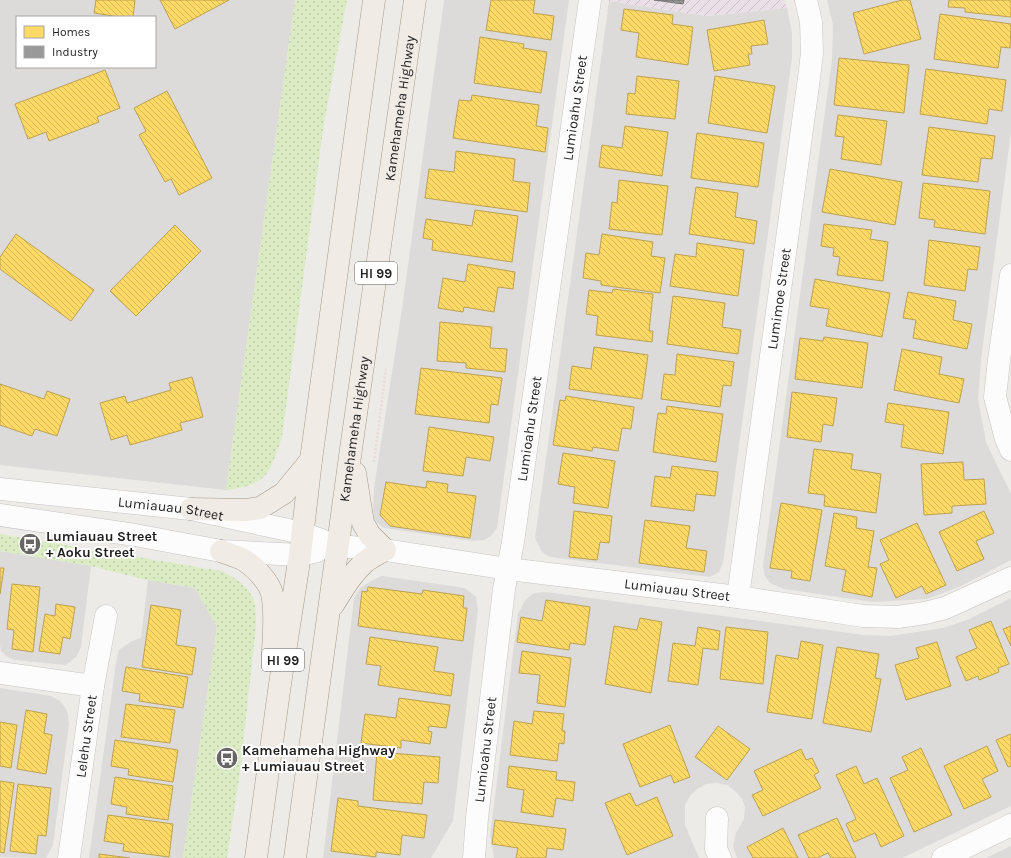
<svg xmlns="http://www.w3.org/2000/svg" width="1011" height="858" font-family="Karla,sans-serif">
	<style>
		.residential { fill: #dcdbd9; fill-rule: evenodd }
		.industrial { fill: url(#industrial-furrows) }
		.grass { fill: url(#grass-dots) }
		.homes { fill: url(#homes-back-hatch); stroke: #bca151 }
		.industry { fill: url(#industry-back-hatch); stroke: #747474 }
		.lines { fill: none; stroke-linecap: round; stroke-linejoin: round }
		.minor-casing { stroke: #c6c5c4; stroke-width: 23 }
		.major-casing { stroke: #a49884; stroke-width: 23 }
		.path { stroke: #ebdad9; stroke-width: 2.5; stroke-dasharray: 2 2; stroke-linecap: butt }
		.minor { stroke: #fcfcfc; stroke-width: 22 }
		.major { stroke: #f1ebe5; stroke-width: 22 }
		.labels { text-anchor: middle; stroke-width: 4; stroke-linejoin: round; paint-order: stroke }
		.shield { fill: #fff; stroke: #626262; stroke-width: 1 }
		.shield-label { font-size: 13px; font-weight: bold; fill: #1f1f1f }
		.street-label { font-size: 14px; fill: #1f1f1f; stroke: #fff }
		.poi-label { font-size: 14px; font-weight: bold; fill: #1f1f1f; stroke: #fff; text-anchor: start }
	</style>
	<defs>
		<pattern id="industrial-furrows" width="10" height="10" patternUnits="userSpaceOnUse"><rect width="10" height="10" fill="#ebdfe7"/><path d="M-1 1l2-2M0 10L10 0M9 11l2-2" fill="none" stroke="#c9bfc6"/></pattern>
		<pattern id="grass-dots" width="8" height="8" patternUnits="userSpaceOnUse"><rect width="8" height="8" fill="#dbecc5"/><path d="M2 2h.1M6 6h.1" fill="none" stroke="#bccaa9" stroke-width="1.8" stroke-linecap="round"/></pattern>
		<pattern id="homes-back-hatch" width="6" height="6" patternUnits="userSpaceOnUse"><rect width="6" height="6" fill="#ffd966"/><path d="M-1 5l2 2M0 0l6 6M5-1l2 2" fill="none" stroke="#daba58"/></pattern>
		<pattern id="industry-back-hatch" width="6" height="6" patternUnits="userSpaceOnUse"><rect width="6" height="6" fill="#999"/><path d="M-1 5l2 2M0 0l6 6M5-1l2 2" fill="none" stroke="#7c7c7c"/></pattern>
	</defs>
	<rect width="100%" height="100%" fill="#edebe8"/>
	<!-- residential -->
	<path class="residential" d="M0 0H295L226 490 0 465ZM17 17H155V67H17Z
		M444 0H569L497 528 491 536 484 540 473 541 384 528 375 521 373 512 374 488 403 302Z
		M827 0H1011V132L981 360 978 399 986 442 1011 494V560L959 587 927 599 873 602 784 589 770 583 765 576 763 566 832 60 833 25Z
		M609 1 706 16 787 8 792 33V58L723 563 719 572 710 577 550 557 542 552 535 538Z
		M0 551 91 566 81 647 77 656 66 665 14 660 6 656 1 651 0 645Z
		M382 576 465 588 476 597 478 609 453 821 431 858H323L354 598 360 588 373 580Z
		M148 580 195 588 217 627 183 858H89L116 663 119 650 130 642 141 638Z
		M546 592 864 635 890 636 943 628 967 620 1011 598V806L902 858H737L733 846 736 833 744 819 745 807 742 799 735 791 727 785 716 783 706 784 697 789 690 796 685 805V825L699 858H494L490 836 518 614 525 600 534 593Z
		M0 688 51 696 60 701 66 709 68 715 69 724 53 845 46 858 0 857Z
		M1011 846V858H986Z"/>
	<!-- industrial -->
	<path class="industrial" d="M609 0H784L787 8 706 16 609 1Z"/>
	<!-- grass -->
	<path class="grass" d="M295 0H347L324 123 282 437C269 474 268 485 226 490Z
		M0 534 221 571C235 578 251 587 255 604 256 611 256 619 256 627L240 772 227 858H183L217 627 195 588 147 580 91 566 0 551Z"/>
	<!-- homes -->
	<path class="homes" d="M96 0H135L133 17H119L94 13Z
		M160 0H229L175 29Z
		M491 0H535L533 13 554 16 551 40 486 30Z
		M902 0H910L921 39 864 54 853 13Z
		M949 0H1011V17L965 12V8L948 7Z
		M624 9 673 15 672 24 693 27 688 65 636 57 639 33 621 30Z
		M940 14 1011 24 1010 48 1001 47 998 68 934 59Z
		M764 20 768 44 751 46 752 54H748L750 65 714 71 707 30Z
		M480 37 524 44 523 48 547 52 541 93 474 83Z
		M839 58 909 65 904 113 834 105Z
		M926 69 1006 80 1002 111 989 109 987 124 920 114Z
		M105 70 120 108 97 117 99 122 49 141 46 132 28 139 15 104Z
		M637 76 679 81 675 119 626 114 628 93 635 94Z
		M715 76 775 86 767 133 708 123Z
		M167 91 212 178 179 195 171 179 165 182 139 135 146 131 134 108Z
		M472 95 539 105 536 126 548 128 545 152 453 138 459 100 471 101Z
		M838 115 887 121 881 165 841 159 844 137 835 136Z
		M625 126 668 132 662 176 599 167 602 145 622 148Z
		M929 127 995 136 992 159 981 158 978 182 922 175Z
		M697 133 764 143 758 187 691 178Z
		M456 151 515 159 513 181 530 183 527 212 425 198 429 169 454 172Z
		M830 169 902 182 895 225 822 212Z
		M619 180 668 186 662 235 609 229 612 202 617 203Z
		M923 183 990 191 985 234 934 227 935 220 919 218Z
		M696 187 738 193 735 217 757 221 754 244 689 234Z
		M475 210 518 216 512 262 432 250 433 240 423 238 426 219 472 226Z
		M824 224 872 230 870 239 888 242 883 281 837 275 840 257 833 256 834 248 821 246Z
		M175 225 201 251 136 316 110 291Z
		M16 234 94 290 71 321 0 269V257Z
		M602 234 653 242 651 256 665 258 660 293 601 285V281L583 278 586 253 599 255Z
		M929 240 980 247 977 270 968 269 965 291 924 285Z
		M697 243 744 250 738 296 670 286 675 254 696 257Z
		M468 264 515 272 513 289 498 287 494 312 464 307 463 312 438 308 443 278 465 282Z
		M815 279 890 293 882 337 826 326 829 309 810 306Z
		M613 289 653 294 649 331H653L652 342 596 335 598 316 586 314 589 290 612 293Z
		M908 292 956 301 953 320 972 324 967 349 913 338 916 320 903 318Z
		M673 296 725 303 722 327 741 330 738 354 667 344Z
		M440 322 492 327 490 348 507 349 505 372 466 368V363L437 361Z
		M824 337 868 343 862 388 795 379 800 338 823 341Z
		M594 347 648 355 642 399 569 389 572 366 591 369Z
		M902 349 942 357 939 374 964 379 959 403 894 390Z
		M677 354 734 362 731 386 723 385 720 407 661 399 664 374 675 375Z
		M421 368 502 378 498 405 491 404 489 423 415 414Z
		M192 377 203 417 180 423 182 430 130 445 127 435 111 440 100 403 125 396 127 403 171 390 169 383Z
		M0 384 44 399 47 391 70 399 57 436 35 429 32 436 0 425Z
		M792 392 837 398 833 426 823 424 821 442 787 437Z
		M566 396 634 407 631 429 622 428 618 451 593 447 592 451 553 445 560 400 565 401Z
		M888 403 949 412 943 454 901 447 904 425 885 422Z
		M667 406 723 414 716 462 653 452 658 413 666 414Z
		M429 427 494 437 490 461 466 457 463 476 423 471Z
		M814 449 853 454 851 469 881 474 876 513 824 506 825 495 808 493Z
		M563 453 615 461 608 508 573 503 575 487 558 484Z
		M963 462 964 480 984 479 986 504 952 506V513L924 515 921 464Z
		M672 466 718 472 715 496 696 494 694 511 651 506 655 476 670 478Z
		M427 481 448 484 447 492 476 496 470 538 390 526 380 515 386 482 426 488Z
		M781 503 822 510 810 581 791 578 792 571 770 568Z
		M574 511 612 516 609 543 600 542 597 560 569 557Z
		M984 511 994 533 976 541 984 559 957 571 939 532Z
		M834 513 857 517 856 528 874 531 868 567 877 568 872 597 842 591 846 570 825 566Z
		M645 520 690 526 686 548 707 551 704 572 639 563Z
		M917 523 946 585 926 594 922 586 896 598 880 564 889 560 880 540Z
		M0 568H4L0 594Z
		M12 584 40 587 33 652 12 649 14 630 7 629Z
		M368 587 422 594 423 590 464 596 463 608H467L463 641 358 626 362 591 367 592Z
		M546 600 590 607 585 645 570 643 569 650 517 642 521 617 542 621Z
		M56 604 75 607 70 639 63 637 60 654 39 651 45 614 55 616Z
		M151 605 181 610 176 645 196 648 192 675 142 667Z
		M640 618 662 622 651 693 605 684 614 626 637 630Z
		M991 621 1009 664 998 668 999 672 979 680 978 676 966 681 956 657 977 648 969 630Z
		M1011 626V646L1003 629Z
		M698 627 720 631 718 650 703 648 698 685 668 681 673 643 695 646Z
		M726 627 768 632 763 684 720 679Z
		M370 637 438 647 434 671 454 674 451 696 378 685 381 666 366 664Z
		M801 641 823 645 812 719 767 712 776 655 798 659Z
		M937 642 951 686 906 700 895 665 919 658 916 648Z
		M837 647 879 654 875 678 881 679 871 732 823 723Z
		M522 651 571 658 565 707 537 703 540 675 519 673Z
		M126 667 188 677 183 708 139 701 140 694 122 691Z
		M399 698 450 705 446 728 429 726 428 731 432 732 430 744 401 740V748L361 743 365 714 396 718Z
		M126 704 175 710 170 743 121 737Z
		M26 710 47 714 44 733 52 735 46 774 17 769Z
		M534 711 564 714 562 731H565L564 744 559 743 557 761 510 755 514 721 532 724Z
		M0 722 17 725 11 768 0 766Z
		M670 725 690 777 674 783 671 775 640 787 623 744Z
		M718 726 750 749 727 780 695 757Z
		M1011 734V766L1008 767 996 740Z
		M115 740 178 750 173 782 128 775 129 769 111 766Z
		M987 746 998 771 982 779 991 797 964 809 944 766Z
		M921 748 952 815 914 832 890 778 908 770 902 757Z
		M801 749 806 760 812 758 819 772 814 775 821 788 763 816 752 795 763 790 754 771Z
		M377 752 440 757 438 783 424 782 422 804 373 800Z
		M509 766 557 772 556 780 575 782 573 801 556 798 553 817 521 812 524 790 507 787Z
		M856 766 864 784 877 778 904 836 881 847 875 833 854 842 846 824 856 819 836 775Z
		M115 777 173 786 168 820 126 814 127 807 111 804Z
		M0 781 14 783 4 853 0 852Z
		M18 784 51 788 46 836 38 835 36 854 10 851Z
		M630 793 636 806 657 797 673 836 627 855 605 803Z
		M338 798 358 801V806L427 815 424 838 402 835 400 855 376 852V857L331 851Z
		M108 815 173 824 169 857 123 851 124 844 104 841Z
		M837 818 856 858H831L828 853 817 858H809L798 835Z
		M495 820 566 829 563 850 547 848 546 858H516L518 848 492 844Z
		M783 828 798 858H753L747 847Z
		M99 854 130 858H99Z"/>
	<!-- industry -->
	<path class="industry" d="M654 0H684L683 4Z"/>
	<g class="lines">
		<!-- minor casing -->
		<g class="minor-casing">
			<g id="minor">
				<path d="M1011 275 999 360 995 397 1006 439 1011 450"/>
				<path id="s1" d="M0 489 191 509 302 533 338 546 385 550 508 569 738 597 863 616 898 617 925 613 945 608 1011 578"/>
				<path d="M0 515 135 535 221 551 300 555 317 551"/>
				<path id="s2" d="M738 597 809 78 812 53 811 22 806 0"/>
				<path d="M0 673 93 686"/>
				<path d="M717 818 716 849 720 858"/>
				<path id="s3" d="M69 858 93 686 106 616"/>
				<path id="s4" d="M474 858 477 818 504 589 513 542 590 0"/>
				<path d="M943 858 1011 825"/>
			</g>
		</g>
		<!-- major casing -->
		<g class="major-casing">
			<g id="major">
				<path d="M191 509 246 510 260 508 284 493 311 460"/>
				<path d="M221 551C228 554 235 556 242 559 253 565 269 581 272 594 276 612 274 632 273 650"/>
				<path d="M333 605C343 589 352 573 366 561 372 557 379 553 385 550L370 535 363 523 355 473"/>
				<path d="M256 858 280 684 300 555 311 460 374 0"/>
				<path id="s5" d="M295 858 351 449 415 0"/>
			</g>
		</g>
		<!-- path -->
		<path class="path" d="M374 462 386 369"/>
		<!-- minor -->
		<use href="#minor" class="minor"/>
		<!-- major -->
		<use href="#major" class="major"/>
	</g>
	<!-- icons -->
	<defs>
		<g id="bus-disc" transform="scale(1.15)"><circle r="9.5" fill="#676665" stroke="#fff"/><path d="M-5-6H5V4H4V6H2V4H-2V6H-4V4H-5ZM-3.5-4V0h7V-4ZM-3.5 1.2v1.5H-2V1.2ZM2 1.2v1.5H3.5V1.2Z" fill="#fff"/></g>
	</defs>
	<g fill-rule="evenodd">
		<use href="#bus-disc" x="30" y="544"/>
		<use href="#bus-disc" x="227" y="758"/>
	</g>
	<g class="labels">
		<!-- shield labels -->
		<g class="shield">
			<rect x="355" y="262" width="42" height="22" rx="3"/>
			<rect x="262" y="649" width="42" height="22" rx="3"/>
		</g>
		<g class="shield-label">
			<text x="376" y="278">HI 99</text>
			<text x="283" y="665">HI 99</text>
		</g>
		<!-- street labels -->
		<g class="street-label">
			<text dy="5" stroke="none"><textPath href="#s5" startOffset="757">Kamehameha Highway</textPath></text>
			<text dy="5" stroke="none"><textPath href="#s4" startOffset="757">Lumioahu Street</textPath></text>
			<text dy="5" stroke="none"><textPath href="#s2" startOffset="301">Lumimoe Street</textPath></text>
			<text dy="5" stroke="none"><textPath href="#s5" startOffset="433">Kamehameha Highway</textPath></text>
			<text dy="5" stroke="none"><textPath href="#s4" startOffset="433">Lumioahu Street</textPath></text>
			<text dy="5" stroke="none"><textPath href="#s1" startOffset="172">Lumiauau Street</textPath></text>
			<text dy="5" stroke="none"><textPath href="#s1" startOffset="686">Lumiauau Street</textPath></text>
			<text dy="5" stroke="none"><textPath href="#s3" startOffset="123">Lelehu Street</textPath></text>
			<text dy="5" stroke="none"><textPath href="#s4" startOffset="109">Lumioahu Street</textPath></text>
		</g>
		<!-- poi labels -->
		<g class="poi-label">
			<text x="46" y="541">Lumiauau Street<tspan x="46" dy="16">+ Aoku Street</tspan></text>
			<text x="242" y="755">Kamehameha Highway<tspan x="242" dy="16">+ Lumiauau Street</tspan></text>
		</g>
	</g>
	<!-- legend -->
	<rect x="16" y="16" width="140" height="52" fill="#ffffff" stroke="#a5a5a5"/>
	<rect x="24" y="26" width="20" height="12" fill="#ffd966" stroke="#a5a5a5"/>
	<text x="52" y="36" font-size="12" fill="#1f1f1f">Homes</text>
	<rect x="24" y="46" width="20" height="12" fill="#999999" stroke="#a5a5a5"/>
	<text x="52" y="56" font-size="12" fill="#1f1f1f">Industry</text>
</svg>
